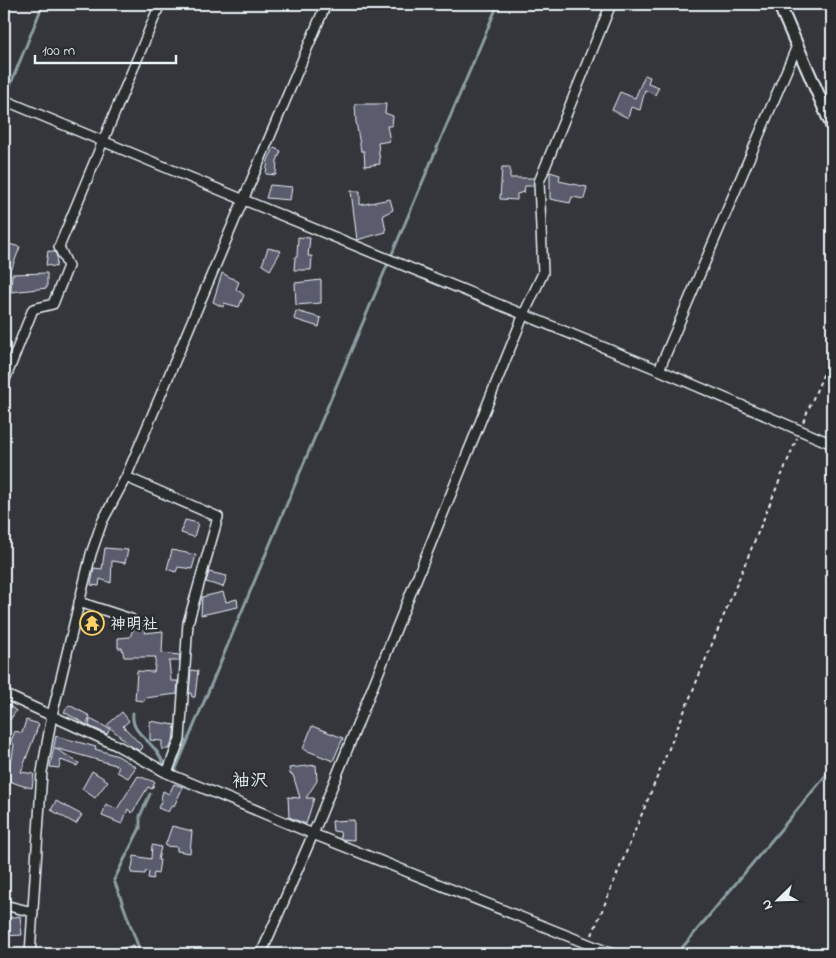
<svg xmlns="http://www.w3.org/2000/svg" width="836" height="958" font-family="'Indie Flower','Klee One',sans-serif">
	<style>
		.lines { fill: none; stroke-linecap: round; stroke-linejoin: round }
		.stream { stroke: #8a9fa4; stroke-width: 3 }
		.building { fill: #5a5c6d; stroke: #e8f1f8 }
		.street-casing { stroke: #e8f1f8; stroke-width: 12 }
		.secondary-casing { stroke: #e8f1f8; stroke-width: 15 }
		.path { stroke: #e8f1f8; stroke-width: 2; stroke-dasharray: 4 4; stroke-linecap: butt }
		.street { stroke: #2a2d2e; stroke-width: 9 }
		.secondary { stroke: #2a2d2e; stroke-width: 11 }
		.labels { text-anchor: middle; stroke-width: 4.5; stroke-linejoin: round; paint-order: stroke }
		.poi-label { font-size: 16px; font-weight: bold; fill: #e8f1f8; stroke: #2a2d2e; text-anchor: start }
		.neighbourhood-label { font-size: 18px; font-weight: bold; fill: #e8f1f8; stroke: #2a2d2e }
	</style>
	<rect width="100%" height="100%" fill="#34363b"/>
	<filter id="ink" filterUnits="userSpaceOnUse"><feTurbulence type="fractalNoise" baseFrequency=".02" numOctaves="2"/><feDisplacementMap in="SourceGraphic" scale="10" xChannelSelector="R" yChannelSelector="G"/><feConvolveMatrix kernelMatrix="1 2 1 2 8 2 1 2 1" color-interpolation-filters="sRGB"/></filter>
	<g filter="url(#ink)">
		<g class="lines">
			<!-- stream -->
			<path class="stream" d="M5 98 43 4
				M133 713C131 730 143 735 153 747 158 752 161 758 164 764
				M175 771 350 353 498 4
				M141 954 114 880 140 828V816L150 794
				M677 954 832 768"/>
		</g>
		<!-- building -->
		<path class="building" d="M645 75 650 77 648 83 659 87 655 95 645 90 640 110 631 107 628 118 612 110 620 92 635 98Z
			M355 104H386L385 113 393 116 392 126H387L390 141 378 143 380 164 365 166 364 151H361L356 122Z
			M274 148 281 151 277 161 276 175 266 174 268 160Z
			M502 167H510V178H534L533 186H525L524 192 517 194V200L500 199Z
			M550 172 560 175 559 181 587 187 584 199 572 197 570 203 550 199Z
			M270 185 292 187 290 200 266 198Z
			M351 191H360V205L390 199 393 210 383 215 386 232 357 240Z
			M298 237 310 238 308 256H312L311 270H294L295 257H297Z
			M9 244 20 247 12 268 4 265V255Z
			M268 248 281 251 270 270 262 265Z
			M48 251 55 252 57 257 56 267 46 265Z
			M47 273V288L11 292 12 274Z
			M222 273 239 282 236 289 244 295 239 307 224 303 223 307 213 302Z
			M321 280V303L296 305 295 283Z
			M296 311 321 318 319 327 294 319Z
			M185 520 198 523 194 537 181 533Z
			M105 548 128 550 125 563 112 561 111 583 100 579 99 586 91 585 94 568 102 569Z
			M172 550 196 555 192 569 178 567 176 572 167 569Z
			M209 572 227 576 223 587 206 582Z
			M223 592 226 602 237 599 238 607 201 615 202 597Z
			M136 622 147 625 145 633 163 631 162 653 180 655 179 661H169L171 681H178L177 694 145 698 144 701 135 700 137 671 154 672 156 657H124L122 648H118V638L130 637Z
			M191 670 198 671 195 697H192L191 693H189Z
			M4 701 16 711 10 720 4 716Z
			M69 705 90 716 87 725 64 712Z
			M122 712 129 721 123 726 143 747 140 751 131 746 107 725Z
			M90 719 110 729 107 734 89 726Z
			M26 720 39 724 21 772 34 774 32 788 20 785 4 779V771L6 765 4 764 8 758 12 759 14 744 11 741 15 731 22 733Z
			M150 721 175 725 173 741 169 749H162V741L150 740Z
			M312 726 343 738 333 761 303 749Z
			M56 736 96 747 95 749 118 756 136 767 128 778 117 772 119 766 55 748 79 763 77 766 61 760 59 768 50 767Z
			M316 765 317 781 306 798H314L306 824 289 817 288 797 300 798 293 775 290 774 289 768Z
			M92 771 108 781 95 798 82 789Z
			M138 776 155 782 152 789 148 787 132 813 128 809 122 824 102 816 106 804 117 809Z
			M174 784 183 787 174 806 172 805 168 812 158 808 162 799 161 798 163 791 169 794Z
			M56 801 82 815 76 824 51 810Z
			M354 820V840L341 839 340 832 333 831 332 821Z
			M172 826 192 831 190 853 177 851V847L165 846Z
			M152 845 161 847 158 860H160L158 874 154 873 153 879 148 878 149 872 146 871 145 874 131 873 134 856 151 859Z
			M20 916 22 935 4 936V919Z
			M133 946 134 954H108V950Z"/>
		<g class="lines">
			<!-- street casing -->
			<g class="street-casing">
				<path id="street" d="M4 100 244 200 659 370 832 444
					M659 370 797 46
					M4 382 33 309 53 304 68 266 59 247 160 4
					M126 477 218 517 188 623 180 739 167 773
					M79 602 131 619
					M4 694 118 746 167 773 313 834 613 954
					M4 905 33 912
					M30 954 42 772 52 715 91 554 102 522 126 477 326 4
					M261 954 313 834 524 314 543 273 539 182 611 4"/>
			</g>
			<!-- secondary casing -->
			<g class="secondary-casing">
				<path id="secondary" d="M779 4 832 126"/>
			</g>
			<!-- path -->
			<path class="path" d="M803 422 832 354
				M592 935 797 438"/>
			<!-- street -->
			<use href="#street" class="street"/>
			<!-- secondary -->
			<use href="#secondary" class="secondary"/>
		</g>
	</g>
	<!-- icons -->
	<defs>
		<g id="temple-ring" transform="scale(1.25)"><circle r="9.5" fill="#2a2d2e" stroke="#ffd166" stroke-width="1.5"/><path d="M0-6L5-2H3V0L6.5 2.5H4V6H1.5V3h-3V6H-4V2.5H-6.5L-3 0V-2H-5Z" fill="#ffd166"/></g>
	</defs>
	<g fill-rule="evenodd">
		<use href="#temple-ring" x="92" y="623"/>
	</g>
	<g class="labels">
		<!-- poi labels -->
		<g class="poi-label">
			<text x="110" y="629">神明社</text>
		</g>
		<!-- neighbourhood labels -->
		<g class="neighbourhood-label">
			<text x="250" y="786">袖沢</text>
		</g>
	</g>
	<!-- margin -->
	<rect width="836" height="958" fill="none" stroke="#2a2d2e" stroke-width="20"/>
	<rect x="10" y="10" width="816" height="938" fill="none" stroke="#e8f1f8" stroke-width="2" filter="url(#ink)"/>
	<!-- north arrow -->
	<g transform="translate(778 900) rotate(247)" stroke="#2a2d2e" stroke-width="4" paint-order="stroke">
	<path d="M0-4L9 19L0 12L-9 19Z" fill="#e8f1f8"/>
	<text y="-8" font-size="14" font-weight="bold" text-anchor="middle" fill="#e8f1f8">N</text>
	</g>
	<!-- scale -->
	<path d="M35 55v8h141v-8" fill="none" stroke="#e8f1f8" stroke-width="2.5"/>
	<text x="42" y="55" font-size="15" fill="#e8f1f8" stroke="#2a2d2e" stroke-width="4" paint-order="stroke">100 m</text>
</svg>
